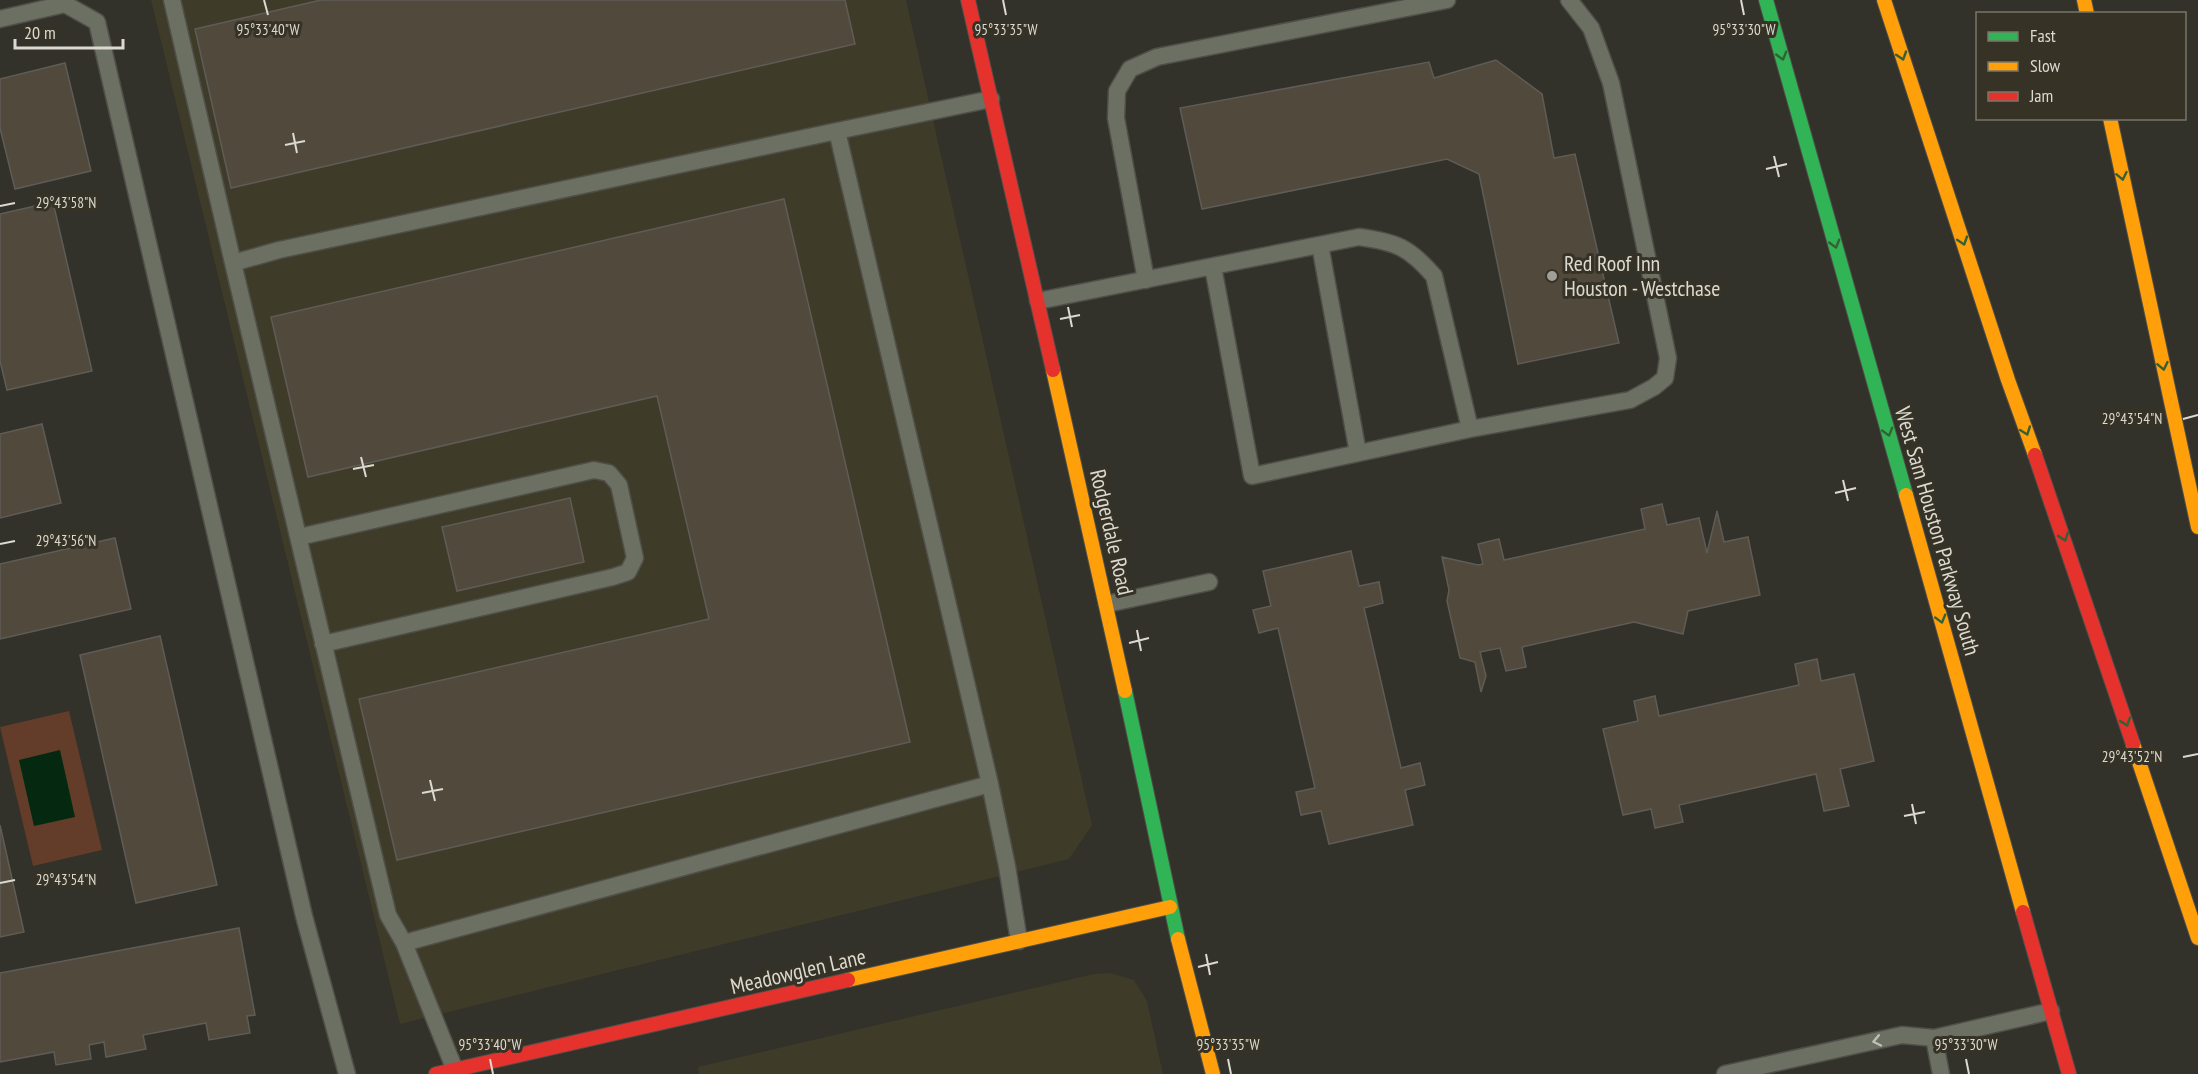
<svg xmlns="http://www.w3.org/2000/svg" width="2198" height="1074" font-family="'PT Sans Narrow',sans-serif">
	<style>
		.built { fill: #3f3b29 }
		.green { fill: #633d29 }
		.water { fill: #042910 }
		.building { fill: #50493c; stroke: #5f5c57; stroke-width: 1.5 }
		.lines { fill: none; stroke-linecap: round; stroke-linejoin: round }
		.lane-casing { stroke: #504e49; stroke-width: 19 }
		.fast-casing { stroke: #504e49; stroke-width: 16 }
		.slow-casing { stroke: #504e49; stroke-width: 16 }
		.jam-casing { stroke: #504e49; stroke-width: 16 }
		.lane { stroke: #6c7063; stroke-width: 16 }
		.fast { stroke: #30b455; stroke-width: 14 }
		.slow { stroke: #ff9f0a; stroke-width: 14 }
		.jam { stroke: #e5322d; stroke-width: 14 }
		.oneway { stroke: #346036 }
		.oneway2 { stroke: #bfbfb6 }
		.ticks { fill: none; stroke: #dbd9d1; stroke-width: 2 }
		.poi-dot { fill: #a09e97; stroke: #363326; stroke-width: 2 }
		.labels { text-anchor: middle; stroke-width: 6; stroke-linejoin: round; paint-order: stroke }
		.poi-label { font-size: 22px; fill: #dbd9d1; stroke: #363326; text-anchor: start }
		.street-label { font-size: 22px; fill: #dbd9d1; stroke: #363326 }
		.ticks-label { font-size: 15px; text-anchor: middle; fill: #dbd9d1; stroke: #363326; stroke-width: 6; stroke-linejoin: round; paint-order: stroke }
	</style>
	<rect width="100%" height="100%" fill="#32312a"/>
	<!-- built -->
	<path class="built" d="M151 0H906L1092 825 1069 859 400 1024Z
		M1110 973 1134 980 1147 1001 1163 1074H699L698 1067 1094 974Z"/>
	<!-- green -->
	<path class="green" d="M69 711 102 850 33 866 0 727Z"/>
	<!-- water -->
	<path class="water" d="M60 750 75 817 34 826 19 760Z"/>
	<!-- building -->
	<path class="building" d="M321 0H845L855 44 231 188 195 29Z
		M1496 60 1542 94 1554 158 1575 154 1619 343 1518 364 1479 174 1447 159 1202 209 1180 108 1429 62 1434 78Z
		M65 63 91 171 15 189 0 128V79Z
		M784 199 910 742 397 860 359 699 709 619 657 396 308 477 271 317Z
		M53 202 92 371 7 390 0 361V214Z
		M42 424 61 503 0 518V434Z
		M570 498 584 562 457 591 442 527Z
		M1662 504 1667 525 1699 518 1707 553 1717 511 1724 542 1748 537 1760 595 1688 611 1683 634 1634 622 1522 647 1526 667 1506 671 1500 648 1480 652 1486 676 1481 692 1475 662 1460 658 1447 601 1449 590 1442 557 1478 565 1483 564 1478 544 1499 539 1504 560 1645 529 1641 509Z
		M115 538 131 609 0 639V564Z
		M1351 551 1359 586 1379 582 1383 603 1364 608 1401 768 1420 763 1425 785 1405 790 1413 825 1329 844 1321 811 1301 815 1296 792 1315 788 1278 628 1259 633 1253 610 1271 606 1263 571Z
		M160 636 217 885 136 903 80 655Z
		M1817 659 1821 681 1854 674 1874 761 1840 769 1849 806 1824 811 1816 774 1679 805 1683 822 1655 828 1651 809 1623 815 1603 729 1638 721 1634 701 1655 696 1659 716 1799 685 1795 664Z
		M0 825 24 932 0 937Z
		M239 928 255 1015 247 1016 250 1033 209 1040 206 1023 143 1035 146 1049 106 1057 104 1042 89 1045 91 1059 56 1065 54 1052 0 1062V973Z"/>
	<g class="lines">
		<!-- lane casing -->
		<g class="lane-casing">
			<path id="lane" d="M172 0 233 263
				M0 19 65 4 97 22 304 916 347 1074
				M837 131 991 99
				M1320 245 1358 453
				M1213 267 1252 476 1470 429 1630 400 1654 387 1665 378 1668 358 1611 83 1591 28 1569 0
				M1146 280 1116 118 1117 91 1130 69 1157 57 1447 0
				M1038 301 1359 237C1396 242 1409 247 1434 276L1470 429
				M299 537 594 470 609 473 619 485 635 558 628 572 613 577 323 644
				M1107 604 1209 582
				M404 943 388 915 233 263 279 250 837 131 990 784 1007 866 1019 941
				M1934 1038 1941 1074
				M455 1070 404 943 990 784
				M1725 1074 1902 1035 1934 1038 2051 1011"/>
		</g>
		<!-- fast casing -->
		<g class="fast-casing">
			<path id="fast" d="M1766 0 1906 495
				M1125 691 1178 939"/>
		</g>
		<!-- slow casing -->
		<g class="slow-casing">
			<path id="slow" d="M1884 0 2008 380 2035 455
				M2084 0 2087 14
				M2110 118 2198 527
				M1053 370 1125 691
				M1906 495 2023 912
				M2133 744 2198 938
				M1178 939 1213 1074
				M848 980 1170 907"/>
		</g>
		<!-- jam casing -->
		<g class="jam-casing">
			<path id="jam" d="M968 0 1053 370
				M2035 455 2133 744
				M2023 912 2069 1074
				M436 1074 848 980"/>
		</g>
		<!-- lane -->
		<use href="#lane" class="lane"/>
		<!-- fast -->
		<use href="#fast" class="fast"/>
		<!-- slow -->
		<use href="#slow" class="slow"/>
		<!-- jam -->
		<use href="#jam" class="jam"/>
	</g>
	<!-- one-way arrows -->
	<defs><path id="oneway-chevron" d="M-2-3.5L2.5 0L-2 3.5" fill="none" stroke-width="1.6" stroke-linecap="round" stroke-linejoin="round" transform="scale(1.5)"/></defs>
	<g class="oneway">
		<use href="#oneway-chevron" transform="translate(1782 56) rotate(74)"/>
		<use href="#oneway-chevron" transform="translate(1902 56) rotate(72)"/>
		<use href="#oneway-chevron" transform="translate(2122 176) rotate(78)"/>
		<use href="#oneway-chevron" transform="translate(1963 241) rotate(72)"/>
		<use href="#oneway-chevron" transform="translate(1835 244) rotate(74)"/>
		<use href="#oneway-chevron" transform="translate(2163 366) rotate(78)"/>
		<use href="#oneway-chevron" transform="translate(2026 431) rotate(70)"/>
		<use href="#oneway-chevron" transform="translate(1888 432) rotate(74)"/>
		<use href="#oneway-chevron" transform="translate(2064 537) rotate(71)"/>
		<use href="#oneway-chevron" transform="translate(1941 619) rotate(74)"/>
		<use href="#oneway-chevron" transform="translate(2126 722) rotate(71)"/>
	</g>
	<use class="oneway2" href="#oneway-chevron" transform="translate(1877 1041) rotate(168)"/>
	<!-- ticks -->
	<path class="ticks" d="M264 0 268 15M1003 0 1006 15M1741 0 1744 15M293 133 297 153M285 145 305 141M1774 156 1779 177M1766 169 1787 164M0 206 15 203M1068 307 1072 327M1060 319 1080 315M2183 419 2198 415M361 457 366 477M353 469 374 465M1843 480 1848 501M1835 493 1856 488M0 544 15 541M1137 630 1141 651M1129 643 1149 638M2183 757 2198 754M430 780 435 801M422 793 443 789M1912 804 1916 824M1904 816 1925 812M0 883 15 880M1206 954 1210 975M1198 967 1218 962M490 1059 493 1074M1228 1059 1231 1074M1966 1059 1969 1074"/>
	<!-- markers -->
	<circle class="poi-dot" cx="1552" cy="276" r="6"/>
	<g class="labels">
		<!-- poi labels -->
		<g class="poi-label">
			<text x="1564" y="271">Red Roof Inn<tspan x="1564" dy="25">Houston - Westchase</tspan></text>
		</g>
		<!-- street labels -->
		<g class="street-label">
			<text transform="translate(1938 531) rotate(74)" y="8">West Sam Houston Parkway South</text>
			<text transform="translate(1112 532) rotate(77)" y="8">Rodgerdale Road</text>
			<text transform="translate(798 971) rotate(-13)" y="8">Meadowglen Lane</text>
		</g>
	</g>
	<g class="ticks-label">
		<text x="268" y="35">95°33'40"W</text>
		<text x="1006" y="35">95°33'35"W</text>
		<text x="1744" y="35">95°33'30"W</text>
		<text x="66" y="208">29°43'58"N</text>
		<text x="2132" y="424">29°43'54"N</text>
		<text x="66" y="546">29°43'56"N</text>
		<text x="2132" y="762">29°43'52"N</text>
		<text x="66" y="885">29°43'54"N</text>
		<text x="490" y="1050">95°33'40"W</text>
		<text x="1228" y="1050">95°33'35"W</text>
		<text x="1966" y="1050">95°33'30"W</text>
	</g>
	<!-- legend -->
	<rect x="1976" y="12" width="210" height="108" fill="#363326" stroke="#78756a" stroke-width="1.5"/>
	<rect x="1988" y="32" width="30" height="9" fill="#30b455" stroke="#78756a" stroke-width="1.5"/>
	<text x="2030" y="42" font-size="18" fill="#dbd9d1">Fast</text>
	<rect x="1988" y="62" width="30" height="9" fill="#ff9f0a" stroke="#78756a" stroke-width="1.5"/>
	<text x="2030" y="72" font-size="18" fill="#dbd9d1">Slow</text>
	<rect x="1988" y="92" width="30" height="9" fill="#e5322d" stroke="#78756a" stroke-width="1.5"/>
	<text x="2030" y="102" font-size="18" fill="#dbd9d1">Jam</text>
	<!-- scale -->
	<path d="M15 39v9h108v-9" fill="none" stroke="#dbd9d1" stroke-width="3"/>
	<text x="24" y="39" font-size="18" fill="#dbd9d1" stroke="#363326" stroke-width="4.5" paint-order="stroke">20 m</text>
</svg>
